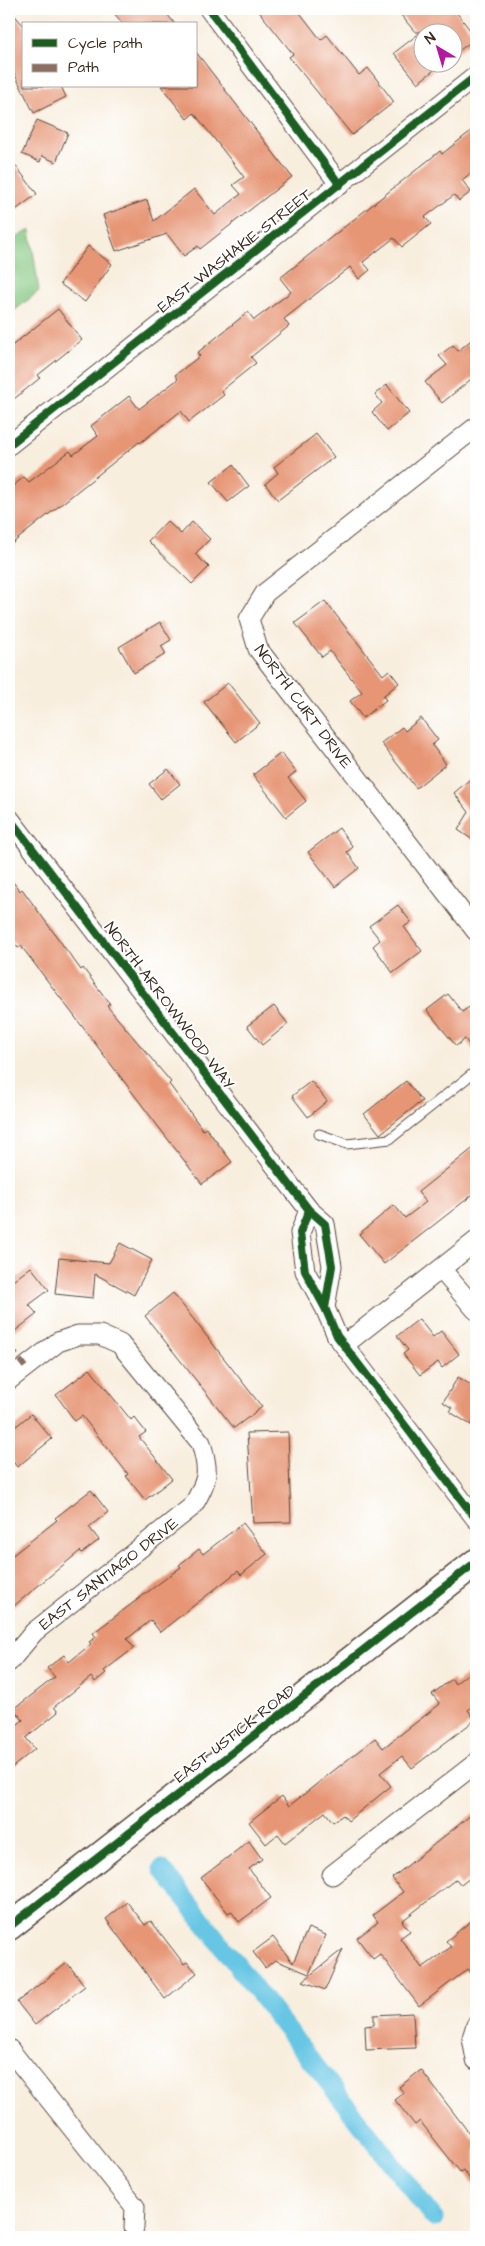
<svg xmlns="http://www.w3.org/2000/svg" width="485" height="2246" font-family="'Architects Daughter',sans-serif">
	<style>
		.green { fill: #85c881; stroke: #607950 }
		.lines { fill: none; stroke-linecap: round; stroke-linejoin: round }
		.canal { stroke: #66c6e4; stroke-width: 19 }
		.building { fill: #e69574 }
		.lane-casing { stroke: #57473b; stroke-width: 11 }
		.street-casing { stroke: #57473b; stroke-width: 21 }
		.secondary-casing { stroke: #57473b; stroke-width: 29 }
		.lane { stroke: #fff; stroke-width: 9 }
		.street { stroke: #fff; stroke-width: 19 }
		.secondary { stroke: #fff; stroke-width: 26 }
		.quiet { stroke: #8d6e63; stroke-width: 6; stroke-dasharray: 12 6; stroke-linecap: butt }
		.cycleway-casing { stroke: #fff; stroke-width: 11 }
		.cycleway { stroke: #1b5e20; stroke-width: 8 }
		.labels { text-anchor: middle; stroke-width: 4; stroke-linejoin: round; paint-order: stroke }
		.street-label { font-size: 16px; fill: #3b2a1e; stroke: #fff }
	</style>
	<rect width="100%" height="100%" fill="#fff"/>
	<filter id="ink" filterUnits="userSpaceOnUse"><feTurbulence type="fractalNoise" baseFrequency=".02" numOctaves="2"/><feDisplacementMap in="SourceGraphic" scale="10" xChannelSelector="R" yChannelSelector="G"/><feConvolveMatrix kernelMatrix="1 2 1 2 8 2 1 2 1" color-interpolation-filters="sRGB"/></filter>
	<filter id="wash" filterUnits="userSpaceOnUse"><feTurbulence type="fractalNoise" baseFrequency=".0096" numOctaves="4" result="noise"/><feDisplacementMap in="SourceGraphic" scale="20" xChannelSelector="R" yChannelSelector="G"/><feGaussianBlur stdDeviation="1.12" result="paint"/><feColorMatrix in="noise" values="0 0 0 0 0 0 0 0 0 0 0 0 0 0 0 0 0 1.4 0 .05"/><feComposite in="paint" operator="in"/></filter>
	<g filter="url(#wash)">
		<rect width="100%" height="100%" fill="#f8eede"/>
		<!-- green -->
		<path class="green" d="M30 230 39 291 9 315V242Z"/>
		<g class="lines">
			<!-- canal -->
			<path class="canal" d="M162 1869 434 2218"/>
		</g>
		<g id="blocks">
			<!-- building -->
			<path class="building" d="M9 9 24 26V86H61L66 97 34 113 9 63Z
				M111 9H163L175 24H123Z
				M257 9H297L321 40 327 35 359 75 368 68 394 102 352 135 289 57 293 54Z
				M396 9H454L476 38 452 56V32H422V62H444L418 83 394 53 421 32H415Z
				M196 52 292 177 200 249 198 246 184 256 167 234 116 251 103 215 147 200 154 221 194 189 215 215 241 194 233 185 244 177 194 113 187 119 161 86H196Z
				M37 120 68 133 56 162 42 156 40 162 22 154Z
				M476 127V169L462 180 471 192 459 201 454 195 425 217 431 224 402 247 394 238 363 262 370 270 359 279 350 267 284 319 289 326 251 357 256 363 221 391 224 395 189 422 181 411 140 443 139 442 9 546V489L24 477 29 482 70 451 73 455 98 436 91 426 129 396 139 409 178 379 175 375 200 356 197 353 248 312 254 320 291 292 280 278 440 151 442 154Z
				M9 157 37 194 9 215Z
				M88 246 112 264 85 302 60 284Z
				M58 309 82 340 38 375 40 378 9 403V348Z
				M476 336V375L442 403 425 382 447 365 439 356 453 345 458 351Z
				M387 385 409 413 387 431 372 412 382 403 375 394Z
				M316 434 334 457 278 500 265 484 278 473 274 467Z
				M233 465 249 486 228 502 211 482Z
				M167 521 181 534 192 522 210 539 195 554 209 567 192 584 148 541Z
				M325 601 383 675 389 670 399 683 383 696 386 700 363 718 350 701 362 692 330 651 322 657 295 623Z
				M160 622 171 640 161 646 166 654 134 673 119 647Z
				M228 683 260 723 236 742 204 702Z
				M421 718 438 740 432 745 446 764 416 788 381 743 402 727 405 731Z
				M281 753 296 772 288 778 306 801 286 817 253 775Z
				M168 769 180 784 161 799 149 784Z
				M476 774V842L458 830 469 812 454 793Z
				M339 828 353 847 347 852 359 868 335 887 308 852Z
				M9 877 20 891 22 889 81 970 83 968 110 1004 107 1006 171 1082 169 1084 203 1130 206 1128 232 1162 202 1184 21 946 18 948 9 936Z
				M398 905 411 922 404 927 422 951 393 973 373 946 380 940 369 926Z
				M448 994 462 1012 469 1007 476 1016V1054L465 1039 456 1046 427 1010Z
				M274 1006 288 1024 262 1045 247 1026Z
				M311 1081 327 1101 308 1117 292 1096Z
				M406 1081 422 1101 380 1134 364 1114Z
				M476 1146V1192L384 1264 359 1234 394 1205 405 1218 426 1202 418 1192Z
				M120 1243 152 1260 134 1295 95 1274 93 1298 55 1294 59 1258 109 1263Z
				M31 1267 49 1290 29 1305 37 1314 15 1331 9 1323V1284Z
				M173 1293 262 1407 234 1428 145 1316Z
				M419 1319 433 1337 441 1331 459 1354 442 1368 438 1362 420 1375 403 1354 408 1350 397 1336Z
				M90 1369 131 1420 134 1417 146 1432 139 1437 172 1479 145 1500 126 1476 128 1474 82 1416 75 1421 56 1395Z
				M458 1377 476 1388V1417L471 1425 450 1412 452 1408 443 1402Z
				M31 1414 52 1439 17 1467 9 1456V1432Z
				M288 1432 291 1522 253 1523 247 1433Z
				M91 1490 108 1512 89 1527 99 1540 82 1553 80 1551 9 1610V1558L57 1520 55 1518Z
				M243 1523 267 1554 241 1575 238 1571 160 1632 151 1620 127 1639 134 1648 104 1671 106 1673 95 1682 91 1677 54 1707 58 1712 26 1738 35 1749 9 1770V1731L23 1720 14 1709 55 1677 47 1668 64 1655 69 1662 91 1644 89 1642 96 1637 93 1633 181 1567 179 1565 199 1549 203 1554Z
				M476 1667V1704L468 1710 475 1720 412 1768 402 1756 380 1773 391 1786 348 1821 343 1815 333 1822 325 1812 285 1843 278 1834 266 1844 249 1822 282 1796 289 1806 375 1738 383 1748 440 1704 432 1694 452 1679 455 1684Z
				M476 1811V1873L461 1885 456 1879 402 1921 410 1931 400 1938 422 1968 451 1947 446 1941 476 1917V1980L468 1969 419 2006 380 1954 373 1959 357 1938 378 1922 373 1915 403 1892 392 1878Z
				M249 1841 262 1859 249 1869 271 1898 239 1922 231 1911 228 1913 201 1878Z
				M127 1902 145 1925 151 1921 184 1964 187 1962 197 1973 165 1999 106 1919Z
				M308 1928 326 1935 309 1974 275 1960 265 1968 253 1952 273 1937 293 1963Z
				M343 1949 325 1990 303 1981Z
				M67 1963 85 1986 35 2025 17 2002Z
				M413 2013 415 2048 366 2050 365 2026 374 2025V2015Z
				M421 2070 476 2142V2187L463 2170 460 2172 420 2121 415 2125 395 2100 404 2093 399 2087Z"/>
		</g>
	</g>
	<g filter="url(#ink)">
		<use href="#blocks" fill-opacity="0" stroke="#57473b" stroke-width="1"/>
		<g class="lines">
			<!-- lane casing -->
			<g class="lane-casing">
				<path id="lane" d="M319 1134 347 1144 390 1139 476 1071"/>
			</g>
			<!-- street casing -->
			<g class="street-casing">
				<path id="street" d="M209 9 340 185
					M476 427 265 593 249 619 258 649 476 931
					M9 445 476 76
					M9 818 309 1210 325 1224 332 1266 325 1308 305 1271 300 1233 309 1210
					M441 1269 476 1310
					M325 1308 337 1336 476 1519
					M344 1345 476 1241
					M9 1380 58 1342 78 1335H100L120 1344 201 1443C210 1473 208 1479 193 1506L34 1632 9 1662
					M332 1875 476 1763
					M476 2025 472 2038 476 2060
					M9 2049 135 2207 134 2228"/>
			</g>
			<!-- secondary casing -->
			<g class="secondary-casing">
				<path id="secondary" d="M9 1927 476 1562"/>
			</g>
			<!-- lane -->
			<use href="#lane" class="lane"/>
			<!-- street -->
			<use href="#street" class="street"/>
			<!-- secondary -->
			<use href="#secondary" class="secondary"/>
			<!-- quiet -->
			<path class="quiet" d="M9 1346 25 1367"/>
			<!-- cycleway casing -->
			<g class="cycleway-casing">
				<path id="cycleway" d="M209 9 340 185
					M9 445 476 76
					M9 818 309 1210 325 1224 332 1266 325 1308 305 1271 300 1233 309 1210
					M325 1308 337 1336 476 1519
					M9 1927 476 1562"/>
			</g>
			<!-- cycleway -->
			<use href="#cycleway" class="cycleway"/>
		</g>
	</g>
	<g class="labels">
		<!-- street labels -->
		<g class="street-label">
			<text transform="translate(234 250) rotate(-38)" y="6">EAST WASHAKIE STREET</text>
			<text transform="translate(304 706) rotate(53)" y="6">NORTH CURT DRIVE</text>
			<text transform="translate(170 1005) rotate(53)" y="6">NORTH ARROWWOOD WAY</text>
			<text transform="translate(108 1573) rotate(-38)" y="6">EAST SANTIAGO DRIVE</text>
			<text transform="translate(234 1733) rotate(-38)" y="6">EAST USTICK ROAD</text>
		</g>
	</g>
	<!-- margin -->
	<rect width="485" height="2246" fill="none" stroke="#fff" stroke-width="30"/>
	<!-- legend -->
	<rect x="22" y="22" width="175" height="65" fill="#ffffff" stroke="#b1aaa5"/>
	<rect x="32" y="39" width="25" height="8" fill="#1b5e20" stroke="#b1aaa5"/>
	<text x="68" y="48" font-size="15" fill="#3b2a1e">Cycle path</text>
	<rect x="32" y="64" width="25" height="8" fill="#8d6e63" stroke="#b1aaa5"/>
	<text x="68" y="72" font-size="15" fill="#3b2a1e">Path</text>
	<!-- north arrow -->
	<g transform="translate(438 48) rotate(322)"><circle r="24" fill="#ffffff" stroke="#b1aaa5"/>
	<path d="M0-4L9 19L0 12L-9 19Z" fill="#b5179e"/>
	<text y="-8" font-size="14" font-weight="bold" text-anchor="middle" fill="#3b2a1e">N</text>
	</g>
</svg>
